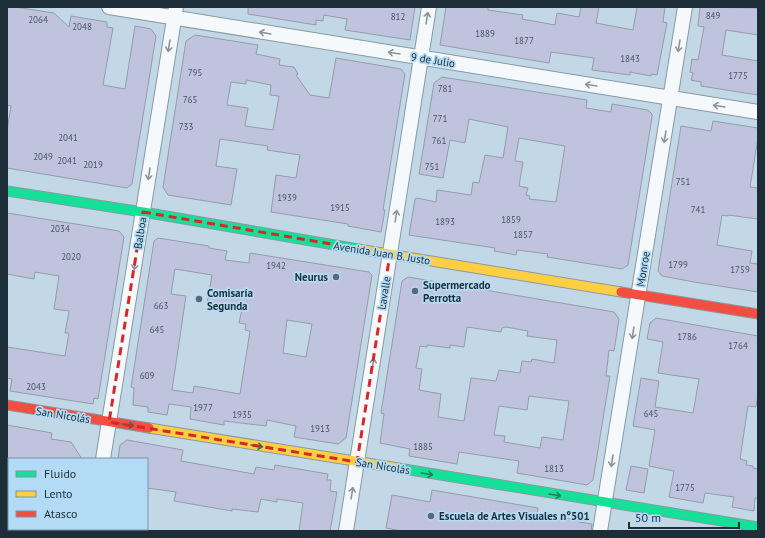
<svg xmlns="http://www.w3.org/2000/svg" width="765" height="538" font-family="'PT Sans',sans-serif">
	<style>
		.building { fill: #bfc3dd; stroke: #949caa; fill-rule: evenodd }
		.lines { fill: none; stroke-linecap: round; stroke-linejoin: round }
		.street-casing { stroke: #8899a3; stroke-width: 16 }
		.fast-casing { stroke: #8899a3; stroke-width: 11 }
		.slow-casing { stroke: #8899a3; stroke-width: 11 }
		.jam-casing { stroke: #8899a3; stroke-width: 11 }
		.street { stroke: #f6f9fb; stroke-width: 14 }
		.fast { stroke: #16e098; stroke-width: 9 }
		.slow { stroke: #ffcf43; stroke-width: 9 }
		.jam { stroke: #f24e42; stroke-width: 9 }
		.oneway { stroke: #8a949a }
		.oneway2 { stroke: #1a7e63 }
		.marked { fill: none; stroke: #d62828; stroke-width: 3; stroke-dasharray: 8 5; stroke-linejoin: round }
		.poi-dot { fill: #576a75; stroke: #b3dbf5; stroke-width: 1.5 }
		.labels { text-anchor: middle; stroke-width: 3.5; stroke-linejoin: round; paint-order: stroke }
		.number-label { font-size: 9px; fill: #465361 }
		.street-label { font-size: 11px; fill: #1e2e38; stroke: #b3dbf5 }
		.poi-label { font-size: 11px; font-weight: bold; fill: #1e2e38; stroke: #b3dbf5; text-anchor: start }
	</style>
	<rect width="100%" height="100%" fill="#c2d8e6"/>
	<!-- building -->
	<path class="building" d="M7 7H15L54 13 69 27 71 16 107 22V27L113 28 103 85 125 89 135 26 151 29 156 36 132 184 127 188 7 168V131L11 106 7 105Z
		M248 7H415L410 40 345 30 347 19 324 15 323 21 316 20V25L248 14Z
		M446 7H488V10L523 15 522 19 555 25 557 13 579 17 581 7H599L596 23 633 30 637 7H665L663 22 667 23 657 75 652 74 651 76 630 72V75L592 70 594 58 551 52 549 63 440 45Z
		M700 7 758 8V35L726 30 722 55 758 61V95L701 86V82L691 80 693 73 690 72 692 59 698 60 704 27 698 26Z
		M195 35 258 45 256 54 280 59 279 65 294 67 298 74 296 75 310 95 329 98 336 58 401 69 405 74 383 210H385L381 232 348 226V224L271 212 276 175 296 178 300 155 267 150 268 146 220 139 216 166 237 169 231 205 168 195 163 187 186 41ZM246 80 271 85 270 95 279 96 273 130 245 126 248 108 227 105 231 82 246 84Z
		M442 77 587 100 586 108 611 112 612 104 648 110 652 114V117L628 265 622 269 547 257 548 254 517 250 516 255 494 251 495 248 409 235 415 199 417 198 436 202 437 190 471 195 473 182 479 183 485 155 503 158 508 127 469 119 465 143 450 140 443 178 419 174 434 83ZM519 138 565 146 556 202 529 199 530 196 526 195 528 188 519 186 523 162 515 161Z
		M713 121 758 128V138L750 187 758 188V219L728 215V216L722 215 717 245 752 251 750 263 758 264V292L694 282 662 276 658 271 681 126 711 131Z
		M7 213 119 231 124 237 98 399 94 398 93 404 10 391 12 379 7 378V347L65 356 69 333H65L69 311 54 309 59 276 35 272 34 279 7 274Z
		M158 238 209 246V248L227 251 225 260 249 263 250 253 369 272 372 275 346 438 338 444 294 437 296 426 267 420 266 426 224 421V425L190 419 191 407 169 404 167 415 148 412V407L133 405 134 388 131 387 154 241ZM175 269 212 275 207 304 242 309 239 323 246 324 245 330 250 331 240 394 194 386 193 393 172 390 186 296 171 294ZM287 320 312 324 306 357 283 353Z
		M408 277 614 312 619 319 614 351 609 350 606 376H610L593 480 587 485 517 473 519 461 459 452 457 464 409 456 410 449 380 443 384 414 381 413 402 281ZM467 327 501 332 502 328 506 327 528 331 527 336 557 340 554 363 532 359 531 362 522 361 520 373 499 370 496 381 471 378 464 421 438 417 441 394 419 390 422 369 416 368 420 346 427 347V345L450 348V345L464 347ZM529 396 569 401 563 440 542 437 540 448 504 442 505 436 494 435 499 406 527 410Z
		M656 318 758 336V395L756 407 748 406 740 459 747 461 746 465 753 466V468L758 469V498H755L754 511 732 507 734 497 705 493 703 503 669 497 674 471 649 466 655 430 633 426 641 378 659 381 655 407 693 413 699 379 658 373 663 342 647 339 650 323Z
		M7 425 52 433 51 439 71 442 82 459H7Z
		M127 440 183 450 181 461 254 474 256 467 274 470 275 465 328 474 327 480H331L330 491 337 492 330 531H299L303 503 277 499V502L261 499 258 512 232 509V511L174 501 176 492 147 488V459H118L120 445Z
		M631 466 648 469 644 493 626 490Z
		M432 490 538 508 537 516 564 520 565 518 580 520 579 522 592 524 591 531H402L386 528 392 495 430 502Z"/>
	<g class="lines">
		<!-- street casing -->
		<g class="street-casing">
			<path id="street" d="M109 7 758 112
				M103 459 176 7
				M92 531V529
				M346 531 429 7
				M600 531 685 7"/>
		</g>
		<!-- fast casing -->
		<g class="fast-casing">
			<path id="fast" d="M7 191 143 212 358 249
				M398 468 758 527"/>
		</g>
		<!-- slow casing -->
		<g class="slow-casing">
			<path id="slow" d="M358 249 621 292
				M149 428 398 468"/>
		</g>
		<!-- jam casing -->
		<g class="jam-casing">
			<path id="jam" d="M621 292 758 314
				M7 405 149 428"/>
		</g>
		<!-- street -->
		<use href="#street" class="street"/>
		<!-- fast -->
		<use href="#fast" class="fast"/>
		<!-- slow -->
		<use href="#slow" class="slow"/>
		<!-- jam -->
		<use href="#jam" class="jam"/>
	</g>
	<!-- one-way arrows -->
	<defs><path id="oneway-shaft" d="M-6 0H5M1.5-3L5.5 0L1.5 3" fill="none" stroke-width="1.6" stroke-linecap="round" stroke-linejoin="round"/></defs>
	<g class="oneway">
		<use href="#oneway-shaft" transform="translate(427 18) rotate(-81)"/>
		<use href="#oneway-shaft" transform="translate(265 33) rotate(-170)"/>
		<use href="#oneway-shaft" transform="translate(169 46) rotate(99)"/>
		<use href="#oneway-shaft" transform="translate(679 46) rotate(99)"/>
		<use href="#oneway-shaft" transform="translate(394 53) rotate(-171)"/>
		<use href="#oneway-shaft" transform="translate(591 85) rotate(-171)"/>
		<use href="#oneway-shaft" transform="translate(719 106) rotate(-171)"/>
		<use href="#oneway-shaft" transform="translate(665 137) rotate(99)"/>
		<use href="#oneway-shaft" transform="translate(149 174) rotate(99)"/>
		<use href="#oneway-shaft" transform="translate(396 216) rotate(-81)"/>
		<use href="#oneway-shaft" transform="translate(135 264) rotate(99)"/>
		<use href="#oneway-shaft" transform="translate(633 333) rotate(99)"/>
		<use href="#oneway-shaft" transform="translate(373 364) rotate(-81)"/>
		<use href="#oneway-shaft" transform="translate(612 461) rotate(99)"/>
		<use href="#oneway-shaft" transform="translate(352 493) rotate(-81)"/>
	</g>
	<g class="oneway2">
		<use href="#oneway-shaft" transform="translate(128 425) rotate(9)"/>
		<use href="#oneway-shaft" transform="translate(257 446) rotate(9)"/>
		<use href="#oneway-shaft" transform="translate(427 474) rotate(9)"/>
		<use href="#oneway-shaft" transform="translate(555 495) rotate(9)"/>
	</g>
	<!-- marked area -->
	<path class="marked" d="M143 212 390 254 357 462 109 422Z"/>
	<!-- markers -->
	<g class="poi-dot">
		<circle cx="336" cy="277" r="4"/>
		<circle cx="415" cy="291" r="4"/>
		<circle cx="199" cy="299" r="4"/>
		<circle cx="431" cy="516" r="4"/>
	</g>
	<g class="labels">
		<!-- number labels -->
		<g class="number-label">
			<text x="713" y="19">849</text>
			<text x="398" y="20">812</text>
			<text x="38" y="23">2064</text>
			<text x="82" y="30">2048</text>
			<text x="485" y="37">1889</text>
			<text x="524" y="44">1877</text>
			<text x="630" y="62">1843</text>
			<text x="195" y="76">795</text>
			<text x="738" y="79">1775</text>
			<text x="445" y="92">781</text>
			<text x="190" y="103">765</text>
			<text x="440" y="122">771</text>
			<text x="186" y="130">733</text>
			<text x="68" y="141">2041</text>
			<text x="439" y="144">761</text>
			<text x="43" y="160">2049</text>
			<text x="67" y="164">2041</text>
			<text x="93" y="168">2019</text>
			<text x="432" y="170">751</text>
			<text x="683" y="185">751</text>
			<text x="287" y="201">1939</text>
			<text x="340" y="211">1915</text>
			<text x="698" y="213">741</text>
			<text x="511" y="223">1859</text>
			<text x="445" y="225">1893</text>
			<text x="60" y="232">2034</text>
			<text x="523" y="238">1857</text>
			<text x="71" y="260">2020</text>
			<text x="678" y="268">1799</text>
			<text x="276" y="269">1942</text>
			<text x="740" y="273">1759</text>
			<text x="161" y="309">663</text>
			<text x="157" y="333">645</text>
			<text x="687" y="340">1786</text>
			<text x="738" y="349">1764</text>
			<text x="147" y="379">609</text>
			<text x="36" y="390">2043</text>
			<text x="203" y="411">1977</text>
			<text x="651" y="417">645</text>
			<text x="242" y="418">1935</text>
			<text x="320" y="432">1913</text>
			<text x="423" y="450">1885</text>
			<text x="554" y="472">1813</text>
			<text x="685" y="491">1775</text>
		</g>
		<!-- street labels -->
		<g class="street-label">
			<text transform="translate(433 60) rotate(9)" y="4">9 de Julio</text>
			<text transform="translate(140 233) rotate(-81)" y="4">Balboa</text>
			<text transform="translate(382 253) rotate(9)" y="4">Avenida Juan B. Justo</text>
			<text transform="translate(643 269) rotate(-81)" y="4">Monroe</text>
			<text transform="translate(384 293) rotate(-81)" y="4">Lavalle</text>
			<text transform="translate(63 415) rotate(9)" y="4">San Nicolás</text>
			<text transform="translate(383 466) rotate(9)" y="4">San Nicolás</text>
		</g>
		<!-- poi labels -->
		<g class="poi-label">
			<text x="328" y="281" text-anchor="end">Neurus</text>
			<text x="423" y="289">Supermercado<tspan x="423" dy="13">Perrotta</tspan></text>
			<text x="207" y="297">Comisaría<tspan x="207" dy="13">Segunda</tspan></text>
			<text x="439" y="520">Escuela de Artes Visuales n°501</text>
		</g>
	</g>
	<!-- border -->
	<rect width="765" height="538" fill="none" stroke="#1e2e38" stroke-width="16"/>
	<!-- legend -->
	<rect x="8" y="458" width="140" height="72" fill="#b3dbf5" stroke="#7796a9"/>
	<rect x="16" y="471" width="20" height="6" fill="#16e098" stroke="#7796a9"/>
	<text x="44" y="478" font-size="12" fill="#1e2e38">Fluido</text>
	<rect x="16" y="491" width="20" height="6" fill="#ffcf43" stroke="#7796a9"/>
	<text x="44" y="498" font-size="12" fill="#1e2e38">Lento</text>
	<rect x="16" y="511" width="20" height="6" fill="#f24e42" stroke="#7796a9"/>
	<text x="44" y="518" font-size="12" fill="#1e2e38">Atasco</text>
	<!-- scale -->
	<path d="M629 522v6h110v-6" fill="none" stroke="#1e2e38" stroke-width="2"/>
	<text x="635" y="522" font-size="12" fill="#1e2e38" stroke="#b3dbf5" stroke-width="3" paint-order="stroke">50 m</text>
</svg>
